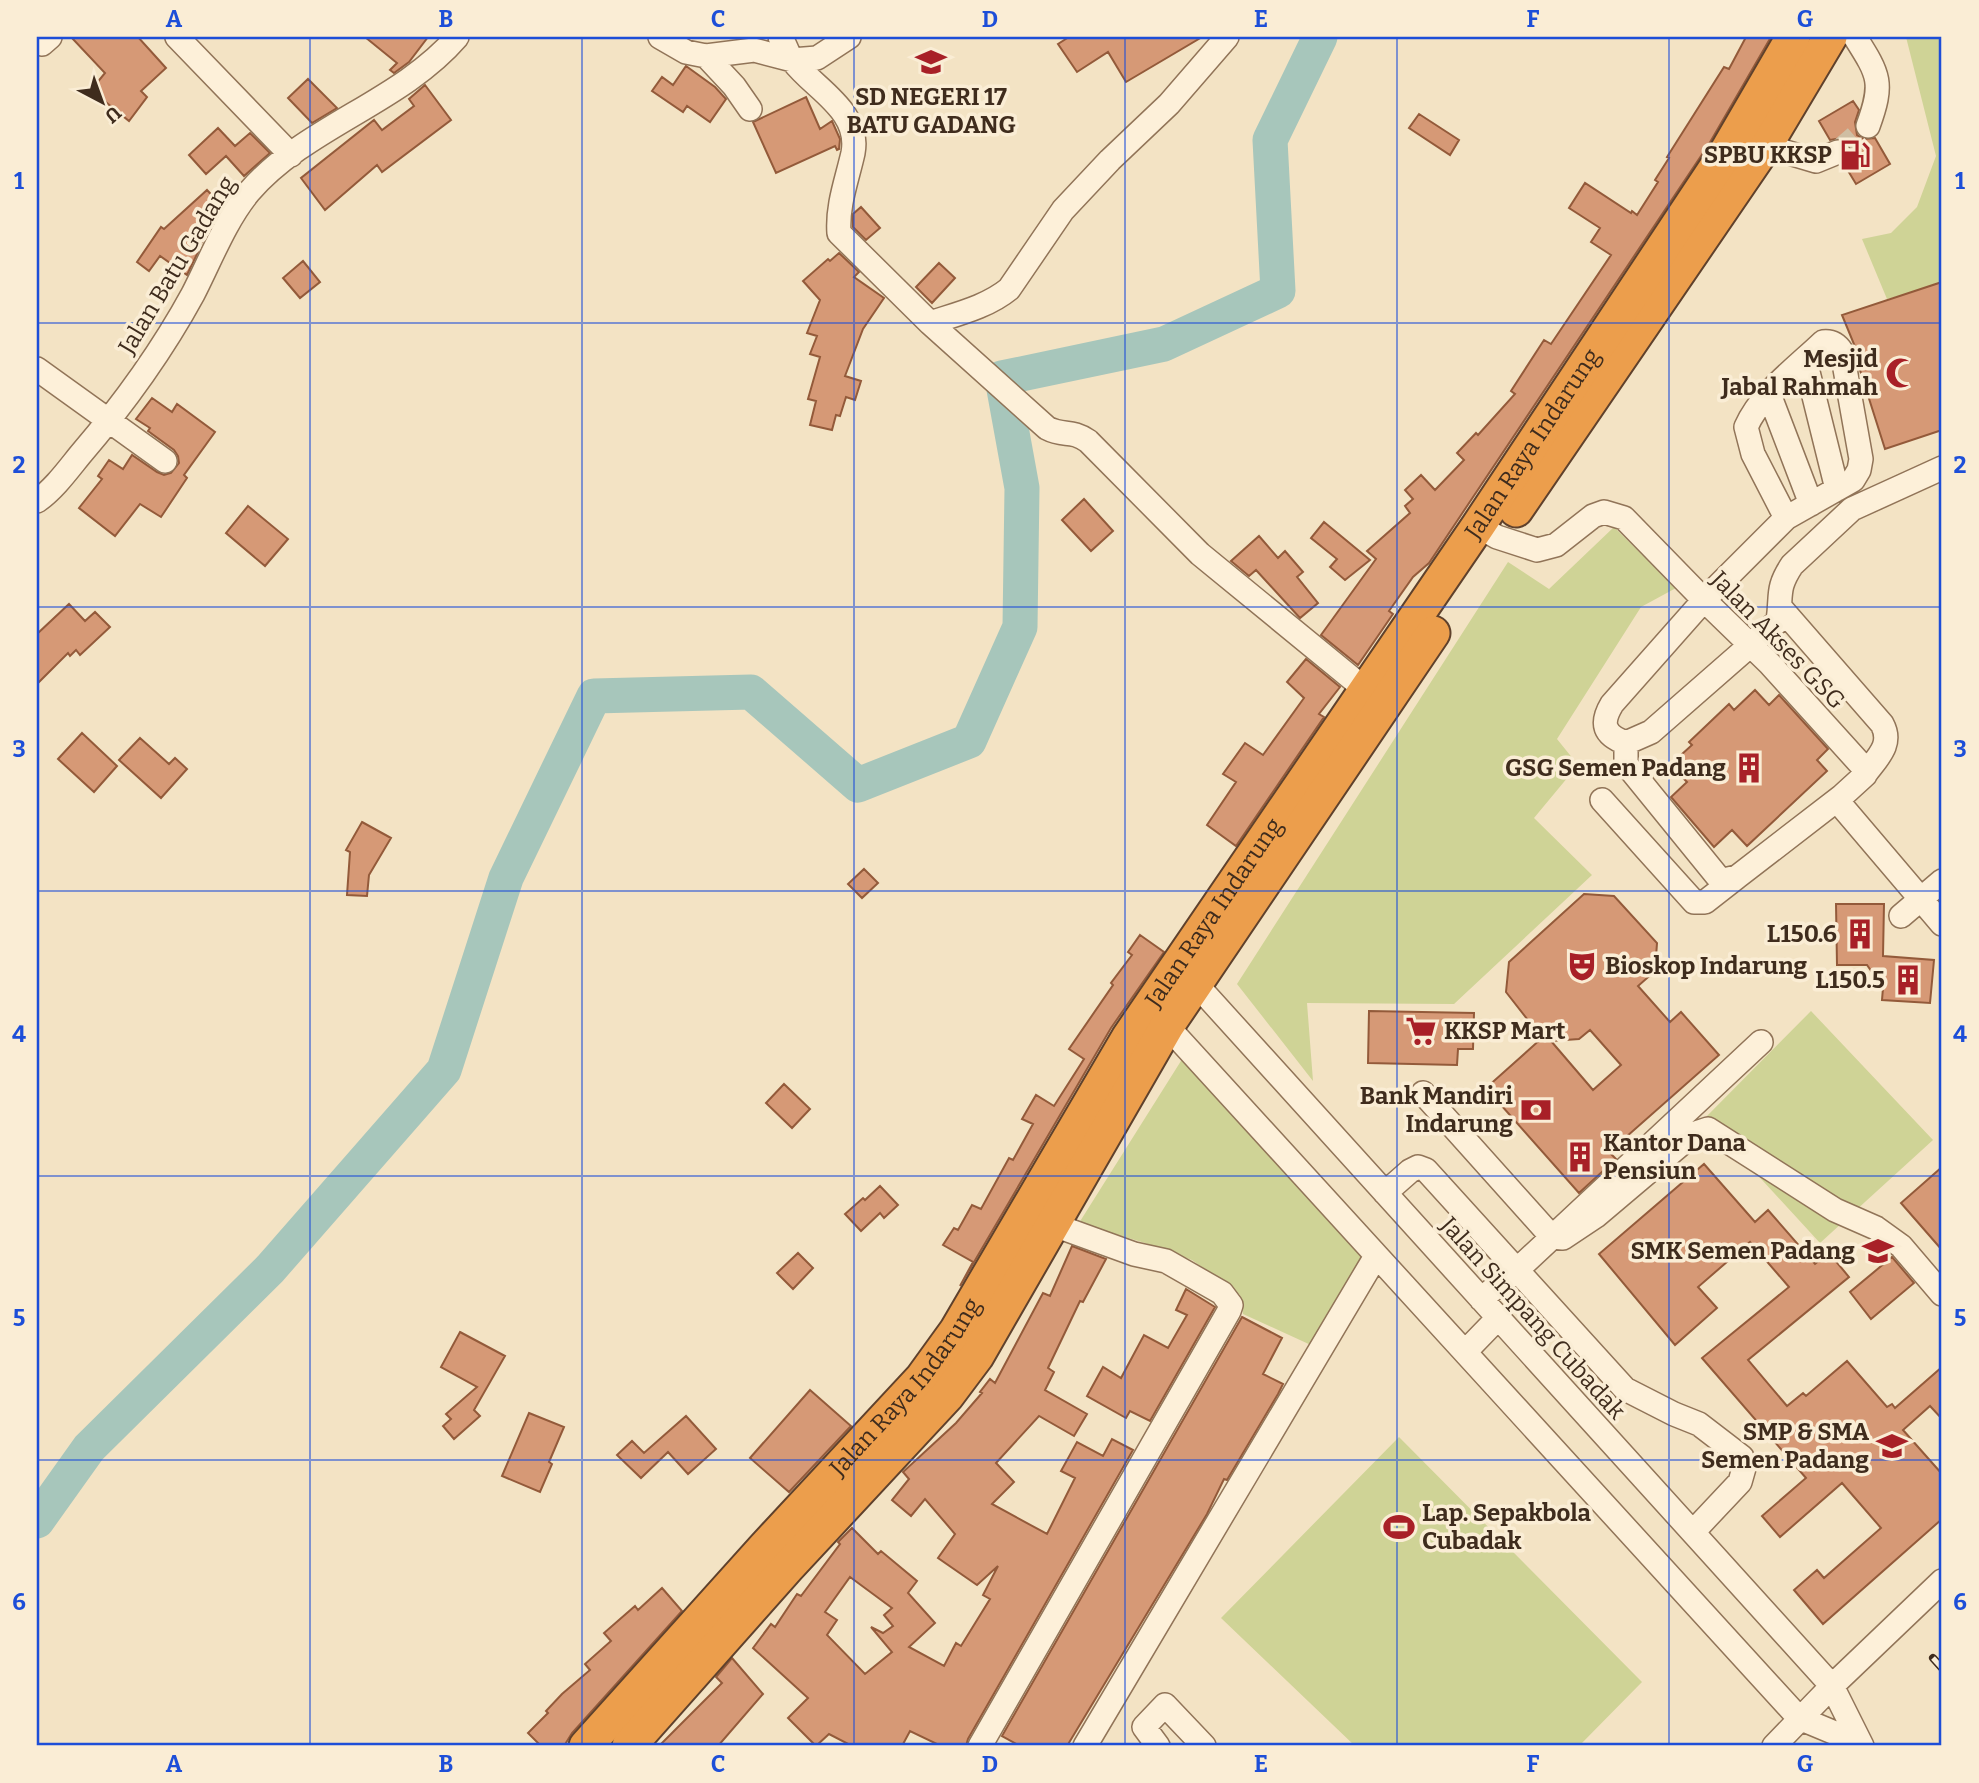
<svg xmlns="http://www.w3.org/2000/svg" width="1979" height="1783" font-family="Bitter,serif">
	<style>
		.green { fill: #cfd396 }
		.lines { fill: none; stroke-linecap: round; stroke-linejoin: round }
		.river { stroke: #a7c6bb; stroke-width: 35 }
		.building { fill: #d69976; stroke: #935a3a; stroke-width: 2; fill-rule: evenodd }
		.minor-tunnel { stroke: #cfbea3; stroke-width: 23; stroke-dasharray: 23 11; stroke-linecap: butt }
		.minor-casing { stroke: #917458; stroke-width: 26 }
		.highway-casing { stroke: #5f412c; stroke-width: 37 }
		.minor { stroke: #fdf0d9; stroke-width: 23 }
		.highway { stroke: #ec9e4c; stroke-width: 33 }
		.rail-casing { stroke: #3f2c1d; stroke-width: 8 }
		.rail { stroke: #faedd5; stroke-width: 5; stroke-dasharray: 16; stroke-linecap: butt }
		.grid { fill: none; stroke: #1d4ed8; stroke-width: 2; stroke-opacity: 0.55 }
		.labels { text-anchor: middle; stroke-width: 7; stroke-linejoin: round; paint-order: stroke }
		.poi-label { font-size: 24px; font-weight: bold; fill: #3f2c1d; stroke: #faedd5; text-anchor: end }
		.street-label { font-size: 24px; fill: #3f2c1d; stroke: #faedd5 }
		.neatline { fill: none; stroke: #1d4ed8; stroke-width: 2.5 }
		.grid-label { font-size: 23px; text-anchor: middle; font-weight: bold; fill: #1d4ed8 }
	</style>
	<rect width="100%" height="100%" fill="#f3e3c4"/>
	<!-- green -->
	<path class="green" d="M1906 37H1942V285L1887 299 1862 239 1891 233 1917 207 1936 156Z
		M1614 527 1676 588 1641 607 1557 739 1578 765 1534 818 1592 875 1454 1004 1307 1003 1313 1081 1237 984 1508 562 1549 589Z
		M1811 1011 1933 1140 1820 1243 1705 1118Z
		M1191 1045 1373 1248 1313 1346 1243 1314 1240 1295 1192 1260 1145 1243 1079 1223Z
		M1399 1437 1642 1682 1579 1746H1355L1221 1618Z"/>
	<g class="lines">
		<!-- river -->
		<path class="river" d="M37 1521 89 1448 270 1269 444 1070 506 878 594 696 751 692 858 785 969 741 1020 627 1022 488 1002 378 1164 344 1278 291 1270 140 1320 37"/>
	</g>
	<!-- building -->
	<path class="building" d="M71 37H138L166 68 141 91 147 97 129 121 91 90 105 73Z
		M365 37H428L409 62 394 73 390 70 397 63Z
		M1069 37H1202L1126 82 1108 52 1077 72 1058 44Z
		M1746 37H1771L1709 144 1429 563 1413 577 1389 611 1393 614 1358 665 1321 635 1376 559 1367 551 1410 513 1405 506 1413 499 1405 490 1421 475 1435 490 1464 460 1457 453 1476 433 1478 435 1515 394 1511 391 1544 340 1551 344 1611 255 1591 242 1600 228 1569 208 1585 183 1631 213 1632 211 1637 215 1658 182 1655 180 1669 158 1667 157 1724 67 1729 69Z
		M686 66 715 87 726 99 710 122 687 106 683 112 652 91 662 77 673 85Z
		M308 79 337 108 312 123 288 98Z
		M425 85 451 120 382 172 377 165 325 210 301 178 374 120 382 130 414 106 409 99Z
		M806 97 820 129 832 121 840 139 839 149 837 150 835 146 776 173 753 122Z
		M1853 101 1859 110 1855 122 1857 135 1864 139 1875 138 1890 164 1856 184 1844 164 1852 155 1851 146 1841 138 1830 140 1819 121Z
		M1419 114 1459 140 1450 155 1409 128Z
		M218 128 235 146 250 133 270 153 244 176 226 156 206 174 189 155Z
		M207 190 220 204 198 224 207 234 196 251 198 252 187 275 160 256 149 271 137 262 161 227 164 229Z
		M861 207 880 228 866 240 853 227V214Z
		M839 253 859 272 854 277 884 298 863 329 845 376 861 381 855 400 846 397 840 416 836 415 832 430 810 425 816 401 808 399 820 357 810 354 817 336 807 333 820 300 803 281 828 259 830 261Z
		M303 261 320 282 300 298 283 278Z
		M939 263 955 278 932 303 916 287Z
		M1942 282V430L1885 449 1859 367 1856 349 1842 315Z
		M152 398 172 412 177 404 215 432 184 475 187 478 161 517 140 504 115 536 79 508 102 479 98 476 109 460 123 469 132 455 157 472 164 475 171 473 179 463 178 456 174 450 148 431 150 428 136 419Z
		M1084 499 1113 531 1091 551 1062 520Z
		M248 506 288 539 265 566 226 533Z
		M1324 522 1370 560 1345 580 1330 567 1337 559 1311 538Z
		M1259 536 1278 558 1285 551 1303 572 1297 577 1318 603 1300 618 1256 570 1249 576 1231 561Z
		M69 604 85 621 95 612 110 627 80 655 76 650 70 656 68 653 37 684V634Z
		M1306 659 1340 687 1319 714 1324 717 1236 846 1207 825 1236 782 1223 774 1245 743 1263 755 1304 698 1287 682Z
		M1755 690 1769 705 1779 695 1828 749 1817 760 1827 771 1747 846 1732 830 1714 847 1671 797 1687 782 1670 765 1692 745 1689 742 1729 704 1734 710Z
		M82 733 117 766 94 792 58 759Z
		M140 738 169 764 175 758 187 769 161 798 119 760Z
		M362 822 391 838 369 875 367 896 347 895 350 852 346 850Z
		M864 869 878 883 862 898 848 884Z
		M1584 894 1614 896 1657 943 1655 971 1638 986 1670 1022 1681 1012 1719 1055 1609 1152 1616 1159 1579 1193 1486 1088 1542 1038 1506 992 1509 962ZM1590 1030 1621 1065 1593 1090 1551 1041 1579 1039Z
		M1836 904H1884L1883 956 1934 960 1930 1003 1882 1000 1883 988 1867 965H1837Z
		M1140 935 1164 952 1111 1028 960 1286 973 1262 943 1245 954 1228 958 1230 972 1205 981 1209 1009 1158 1013 1160 1033 1124 1022 1119 1036 1095 1054 1106 1084 1059 1069 1049 1113 985 1111 983 1132 955 1128 952Z
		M1369 1011 1474 1013 1473 1049H1458L1457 1065 1368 1063Z
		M784 1084 810 1109 792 1128 766 1103Z
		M1704 1164 1755 1222 1768 1210 1815 1264 1829 1253 1849 1277 1748 1360 1787 1406 1803 1393 1806 1396 1847 1361 1887 1407 1892 1404 1895 1408 1942 1367V1419L1930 1406 1903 1430 1942 1474V1519L1823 1624 1794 1590 1817 1570 1824 1578 1881 1528 1842 1483 1780 1537 1762 1516 1806 1478 1702 1358 1789 1287 1750 1242 1698 1287 1717 1308 1675 1345 1599 1254Z
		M1942 1167V1250L1901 1203Z
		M880 1186 898 1205 884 1218 880 1213 861 1231 845 1214 863 1198 865 1200Z
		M1072 1246 1106 1259 1083 1302 1080 1301 1048 1368 1054 1372 1045 1390 1087 1414 1074 1436 1039 1416 996 1463 1014 1482 992 1504 1047 1534 1075 1478 1061 1471 1077 1442 1103 1456 1112 1439 1133 1450 968 1739 966 1746H941L910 1731 902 1746H852L829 1734 816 1746 788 1718 808 1698 753 1648 771 1624 775 1627 797 1594 801 1596 840 1544 838 1542 852 1528 878 1554 881 1551 917 1581 908 1593 935 1623 909 1647 944 1666 956 1643 961 1646 990 1599 983 1595 998 1566 977 1585 938 1558 955 1534 925 1499 911 1516 892 1500 909 1479 903 1472 956 1423 982 1393 980 1392 990 1379 995 1383 1043 1293 1050 1296ZM850 1577 892 1608 884 1615 893 1626 883 1633 871 1627 892 1652 865 1674 827 1635 837 1620 825 1612Z
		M798 1253 813 1268 793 1289 777 1273Z
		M1892 1257 1914 1283 1871 1319 1850 1292Z
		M1186 1289 1215 1307 1150 1421 1130 1411 1126 1418 1087 1396 1103 1367 1121 1378 1144 1335 1168 1348 1187 1315 1176 1310Z
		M1242 1317 1282 1338 1263 1374 1283 1384 1278 1394 1227 1480 1224 1479 1207 1514 1067 1746H1020L1002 1736Z
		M460 1332 505 1356 474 1410 480 1416 454 1439 443 1426 451 1419 446 1414 477 1387 441 1367Z
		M810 1390 851 1426 789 1492 750 1458Z
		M529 1413 564 1427 549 1462 552 1464 540 1492 502 1476Z
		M686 1416 716 1449 688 1474 668 1452 641 1478 617 1455 632 1441 644 1453Z
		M662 1588 682 1611 572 1733 564 1746H541L528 1733 548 1713 546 1711 562 1694 590 1670 585 1664 611 1641 604 1633 635 1606 638 1610Z
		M732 1658 763 1694 718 1746H659L722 1683 716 1677Z"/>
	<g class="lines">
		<!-- minor-tunnel -->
		<path class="minor-tunnel" d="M1838 152 1868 126"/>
		<!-- minor casing -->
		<g class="minor-casing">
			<path id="minor" d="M177 37 291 155
				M660 37 686 52 706 56 754 50 792 60 817 58 849 37
				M780 37C786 44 787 54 793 61 814 89 861 110 853 153 847 180 837 205 839 233L930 323
				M1227 37 1169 104 1110 160 1063 210 1009 289C987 307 957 314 930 323L1047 428C1064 437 1071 429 1088 441L1200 554 1366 690
				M1855 37C1879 75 1884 82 1868 126
				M42 44 50 37
				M706 56 734 86 750 109
				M1765 146 1816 161 1838 152
				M1805 360 1837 489
				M37 369 165 461
				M1769 394 1811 504
				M37 501C54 489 67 471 80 455 122 406 162 351 193 294 210 261 225 221 249 192 306 126 400 103 457 37
				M1786 518 1753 454 1746 427C1761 393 1797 367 1823 342 1832 341 1837 344 1842 352L1861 459 1859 470 1853 480 1786 518 1704 600 1612 704C1600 724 1604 735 1626 743L1651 732 1778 621C1782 595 1776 589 1792 565L1852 509 1942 468
				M1478 526 1497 537 1537 550 1556 545 1593 516 1604 512 1624 518 1704 600 1770 664 1864 768 1865 775 1842 796 1840 804 1942 924
				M1780 607 1882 724C1893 744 1878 757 1866 773
				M1626 743V764L1717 876 1724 880 1737 877 1842 796
				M1602 800 1694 902H1705L1737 877
				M1901 916 1942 881
				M1186 973 1832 1686 1862 1746
				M1163 1015 1167 1026 1799 1718 1859 1743
				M1423 1093 1552 1237 1563 1238 1596 1216 1693 1134 1708 1129 1835 1210 1876 1228 1901 1246 1942 1294
				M1385 1193 1410 1171 1418 1167 1426 1170 1625 1389 1674 1414 1699 1424 1742 1457 1744 1468 1740 1482 1693 1532
				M1481 1299 1517 1270 1761 1042
				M1465 1352 1498 1318
				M980 1746 1229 1311 1231 1305 1222 1293 1166 1261 1134 1254 1054 1225
				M1085 1746 1376 1256
				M1158 1746 1144 1727 1165 1705 1204 1746
				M1774 1746 1832 1686 1942 1581"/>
		</g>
		<!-- highway casing -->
		<g class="highway-casing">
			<g id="highway">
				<path d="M1516 510 1765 146 1830 37"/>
				<path id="s1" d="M586 1746 764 1548 922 1378 956 1331 1128 1038 1478 526 1725 154 1793 37"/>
				<path d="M629 1746 787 1568 947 1396 977 1356 1167 1026 1433 633"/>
			</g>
		</g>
		<!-- minor -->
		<use href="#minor" class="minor"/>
		<!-- highway -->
		<use href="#highway" class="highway"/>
		<!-- rail casing -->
		<g class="rail-casing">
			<path id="rail" d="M1933 1658 1942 1668"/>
		</g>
		<!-- rail -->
		<use href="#rail" class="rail"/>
	</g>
	<!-- grid -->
	<path class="grid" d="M310 37V1746M582 37V1746M854 37V1746M1125 37V1746M1397 37V1746M1669 37V1746M37 323H1942M37 607H1942M37 891H1942M37 1176H1942M37 1460H1942"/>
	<!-- icons -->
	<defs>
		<g id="school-bare" transform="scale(2.415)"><path d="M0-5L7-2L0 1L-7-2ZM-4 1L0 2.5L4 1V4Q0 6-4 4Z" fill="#a82027" stroke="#faedd5" stroke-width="2.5" paint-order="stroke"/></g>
		<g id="fuel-bare" transform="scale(2.415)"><path d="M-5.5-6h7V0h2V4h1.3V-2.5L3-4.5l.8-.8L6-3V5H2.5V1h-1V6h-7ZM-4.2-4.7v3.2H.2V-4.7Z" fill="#a82027" stroke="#faedd5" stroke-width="2.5" paint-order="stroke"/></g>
		<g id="mosque-bare" transform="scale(2.415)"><path d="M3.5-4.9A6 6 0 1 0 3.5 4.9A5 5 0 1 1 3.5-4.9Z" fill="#a82027" stroke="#faedd5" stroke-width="2.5" paint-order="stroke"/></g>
		<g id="building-bare" transform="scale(2.415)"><path d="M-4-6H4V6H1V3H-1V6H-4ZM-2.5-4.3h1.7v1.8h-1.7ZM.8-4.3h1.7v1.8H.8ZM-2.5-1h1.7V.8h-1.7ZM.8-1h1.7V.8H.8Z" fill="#a82027" stroke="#faedd5" stroke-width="2.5" paint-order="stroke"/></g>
		<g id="theatre-bare" transform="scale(2.415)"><path d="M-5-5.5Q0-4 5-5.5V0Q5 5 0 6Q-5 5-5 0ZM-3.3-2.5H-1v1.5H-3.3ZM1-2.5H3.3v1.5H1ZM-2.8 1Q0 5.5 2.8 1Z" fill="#a82027" stroke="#faedd5" stroke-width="2.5" paint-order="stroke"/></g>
		<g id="supermarket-bare" transform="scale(2.415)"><path d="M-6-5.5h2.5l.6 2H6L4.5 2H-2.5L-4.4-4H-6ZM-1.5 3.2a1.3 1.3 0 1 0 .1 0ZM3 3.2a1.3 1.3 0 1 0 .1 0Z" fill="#a82027" stroke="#faedd5" stroke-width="2.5" paint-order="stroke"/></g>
		<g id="bank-bare" transform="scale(2.415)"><path d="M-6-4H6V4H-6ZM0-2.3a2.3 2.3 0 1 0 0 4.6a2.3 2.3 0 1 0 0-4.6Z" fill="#a82027" stroke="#faedd5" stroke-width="2.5" paint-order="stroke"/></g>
		<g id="stadium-bare" transform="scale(2.415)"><path d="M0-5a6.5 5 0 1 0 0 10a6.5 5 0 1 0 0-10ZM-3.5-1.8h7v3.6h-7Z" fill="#a82027" stroke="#faedd5" stroke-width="2.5" paint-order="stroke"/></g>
	</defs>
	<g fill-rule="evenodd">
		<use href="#school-bare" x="931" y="62"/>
		<use href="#fuel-bare" x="1855" y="155"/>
		<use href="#mosque-bare" x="1901" y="373"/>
		<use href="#building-bare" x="1749" y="768"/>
		<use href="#building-bare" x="1860" y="934"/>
		<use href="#theatre-bare" x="1582" y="966"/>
		<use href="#building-bare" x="1908" y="980"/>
		<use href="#supermarket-bare" x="1421" y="1031"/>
		<use href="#bank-bare" x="1536" y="1110"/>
		<use href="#building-bare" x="1580" y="1157"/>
		<use href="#school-bare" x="1878" y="1251"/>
		<use href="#school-bare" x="1892" y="1446"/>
		<use href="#stadium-bare" x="1399" y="1527"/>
	</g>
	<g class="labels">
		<!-- poi labels -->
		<g class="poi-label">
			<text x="931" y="105" text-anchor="middle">SD NEGERI 17<tspan x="931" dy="28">BATU GADANG</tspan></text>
			<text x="1832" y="163">SPBU KKSP</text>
			<text x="1878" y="367">Mesjid<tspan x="1878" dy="28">Jabal Rahmah</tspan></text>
			<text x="1726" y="776">GSG Semen Padang</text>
			<text x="1837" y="942">L150.6</text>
			<text x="1605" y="974" text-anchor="start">Bioskop Indarung</text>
			<text x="1885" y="988">L150.5</text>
			<text x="1444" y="1039" text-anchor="start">KKSP Mart</text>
			<text x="1513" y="1104">Bank Mandiri<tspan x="1513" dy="28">Indarung</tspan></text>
			<text x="1603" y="1151" text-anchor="start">Kantor Dana<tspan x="1603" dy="28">Pensiun</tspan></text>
			<text x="1855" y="1259">SMK Semen Padang</text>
			<text x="1869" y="1440">SMP &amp; SMA<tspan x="1869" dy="28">Semen Padang</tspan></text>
			<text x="1422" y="1521" text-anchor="start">Lap. Sepakbola<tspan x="1422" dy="28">Cubadak</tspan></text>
		</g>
		<!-- street labels -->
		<g class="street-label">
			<text transform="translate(177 265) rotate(-59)" y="8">Jalan Batu Gadang</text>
			<text dy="8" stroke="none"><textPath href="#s1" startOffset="1615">Jalan Raya Indarung</textPath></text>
			<text transform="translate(1778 640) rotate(46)" y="8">Jalan Akses GSG</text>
			<text dy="8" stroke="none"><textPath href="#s1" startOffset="1048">Jalan Raya Indarung</textPath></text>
			<text transform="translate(1533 1318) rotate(48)" y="8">Jalan Simpang Cubadak</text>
			<text dy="8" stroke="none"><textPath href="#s1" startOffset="481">Jalan Raya Indarung</textPath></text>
		</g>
	</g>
	<!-- border -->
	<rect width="1979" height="1783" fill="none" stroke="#faedd5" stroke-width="77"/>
	<!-- north arrow -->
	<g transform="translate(102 102) rotate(139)" stroke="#faedd5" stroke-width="5" paint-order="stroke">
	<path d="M0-5L12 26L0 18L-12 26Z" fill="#3f2c1d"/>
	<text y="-10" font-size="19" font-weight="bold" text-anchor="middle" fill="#3f2c1d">U</text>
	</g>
	<rect x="38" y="38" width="1902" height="1706" class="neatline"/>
	<g class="grid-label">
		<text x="174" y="27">A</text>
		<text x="446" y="27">B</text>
		<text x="718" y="27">C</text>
		<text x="990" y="27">D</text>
		<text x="1261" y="27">E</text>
		<text x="1533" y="27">F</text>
		<text x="1805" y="27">G</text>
		<text x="19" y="189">1</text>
		<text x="1960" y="189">1</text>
		<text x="19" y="473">2</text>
		<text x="1960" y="473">2</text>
		<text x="19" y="757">3</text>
		<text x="1960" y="757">3</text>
		<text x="19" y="1042">4</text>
		<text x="1960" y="1042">4</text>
		<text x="19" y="1326">5</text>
		<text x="1960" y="1326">5</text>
		<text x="19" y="1610">6</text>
		<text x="1960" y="1610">6</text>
		<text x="174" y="1772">A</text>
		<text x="446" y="1772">B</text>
		<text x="718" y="1772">C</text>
		<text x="990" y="1772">D</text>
		<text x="1261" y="1772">E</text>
		<text x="1533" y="1772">F</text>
		<text x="1805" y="1772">G</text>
	</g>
</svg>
